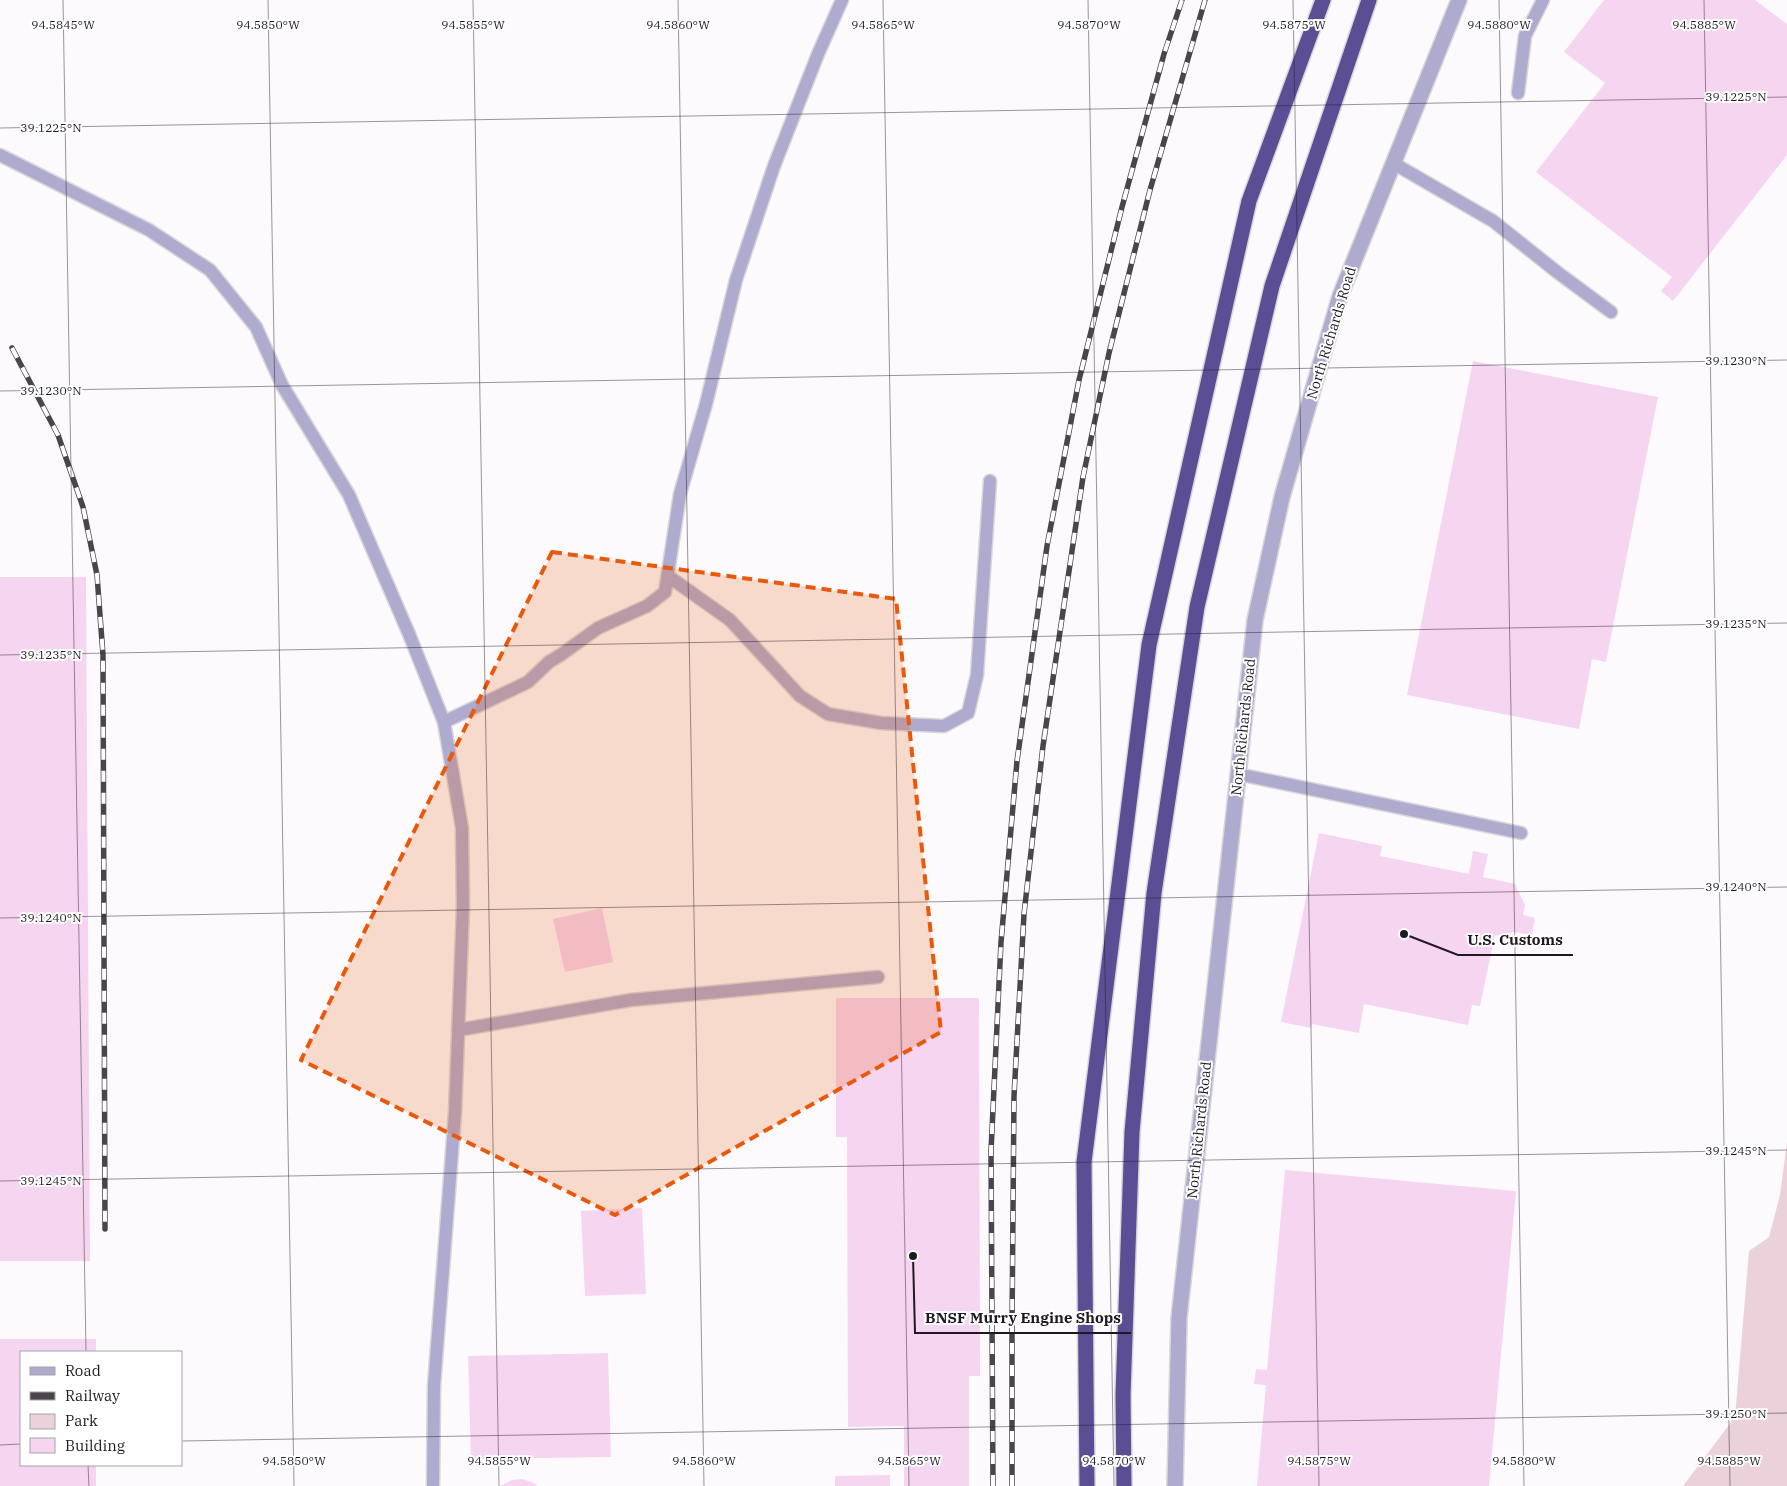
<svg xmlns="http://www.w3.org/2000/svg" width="1787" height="1486" font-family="'IBM Plex Serif',serif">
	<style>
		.green { fill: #ebd1da }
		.building { fill: #f6d5f0 }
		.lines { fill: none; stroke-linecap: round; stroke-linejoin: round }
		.service-casing { stroke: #d9d6db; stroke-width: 15 }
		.minor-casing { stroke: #d9d6db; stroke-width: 18 }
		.motorway-casing { stroke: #d9d6db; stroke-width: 18 }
		.service { stroke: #afabce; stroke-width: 12 }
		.minor { stroke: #afabce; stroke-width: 15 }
		.motorway { stroke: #5c4e95; stroke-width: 15 }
		.rail-casing { stroke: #4a454d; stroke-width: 5.5 }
		.rail { stroke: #fff; stroke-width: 4; stroke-dasharray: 11; stroke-linecap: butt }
		.marked { fill: #e8590c; fill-opacity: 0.2; stroke: #e8590c; stroke-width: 4; stroke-dasharray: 10 6; stroke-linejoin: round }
		.ticks { fill: none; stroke: #1f1a22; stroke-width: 1; stroke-opacity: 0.45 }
		.labels { text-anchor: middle; stroke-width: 4; stroke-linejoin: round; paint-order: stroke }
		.street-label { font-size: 14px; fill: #1f1a22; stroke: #fff }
		.ticks-label { font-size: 12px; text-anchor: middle; fill: #1f1a22; stroke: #fff; stroke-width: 4; stroke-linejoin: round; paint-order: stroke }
		.leader { fill: none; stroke: #1f1a22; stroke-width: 2 }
		.callout-dot { fill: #1f1a22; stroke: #fff; stroke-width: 2 }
		.callout-label { font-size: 15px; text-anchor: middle; font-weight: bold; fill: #1f1a22; stroke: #fff; stroke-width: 4; stroke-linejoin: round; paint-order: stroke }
	</style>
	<rect width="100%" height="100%" fill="#fdfafe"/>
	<!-- green -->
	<path class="green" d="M1787 1142V1486H1683L1735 1417 1749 1251 1769 1237 1780 1195Z"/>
	<!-- building -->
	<path class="building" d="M1604 0H1755L1787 24V155L1673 301 1661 291 1672 277 1536 172 1605 83 1564 52Z
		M1473 361 1658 397 1606 662 1592 659 1579 729 1407 695Z
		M0 577H86L90 1261H0Z
		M1319 833 1382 846 1380 856 1469 874 1473 851 1488 854 1483 877 1515 884 1525 905 1523 915 1535 918 1532 935 1513 932 1504 936 1495 935 1480 1006 1472 1005 1468 1025 1364 1004 1359 1033 1312 1024 1311 1028 1281 1022Z
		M602 908 613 962 565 972 553 919Z
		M836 998H979L980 1376H969V1486H904V1426L848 1427 847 1137H836Z
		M1285 1170 1516 1191 1489 1486H1257L1266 1385 1254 1384 1256 1369 1267 1370Z
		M642 1208 646 1294 585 1296 581 1211Z
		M0 1339H96V1352H21V1465H96V1486H0Z
		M608 1353 611 1457 471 1459 468 1356Z
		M890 1475V1486H835V1476Z
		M522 1479 532 1482 538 1486H500L512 1480Z"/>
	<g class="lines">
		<!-- service casing -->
		<g class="service-casing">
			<path id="service" d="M1518 93 1525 36 1543 0
				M0 155 149 230 210 270 256 327 282 385 349 495 409 634 444 722
				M1393 163 1493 221 1557 272 1611 312
				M668 576 730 620 800 696 828 714 881 723 944 726 968 713 977 675 990 481
				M1238 774 1521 833
				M458 1030 631 1000 878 977
				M433 1486 434 1386 455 1113 463 907 462 828 444 722 528 682 549 662 562 654 598 628 647 606 665 592 680 494 706 404 736 280 774 166 818 54 842 0"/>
		</g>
		<!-- minor casing -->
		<g class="minor-casing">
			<path id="minor" d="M1175 1486 1179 1318 1255 620 1282 497 1340 296 1459 0"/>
		</g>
		<!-- motorway casing -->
		<g class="motorway-casing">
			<path id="motorway" d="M1087 1486 1084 1162 1149 645 1249 201 1323 0
				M1124 1486 1123 1395 1132 1132 1154 893 1197 607 1272 286 1369 0"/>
		</g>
		<!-- service -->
		<use href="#service" class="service"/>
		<!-- minor -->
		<use href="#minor" class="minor"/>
		<!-- motorway -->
		<use href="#motorway" class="motorway"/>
		<!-- rail casing -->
		<g class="rail-casing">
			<path id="rail" d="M12 348 58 435 83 507 97 575 103 655 105 1229
				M993 1486 991 1151 1001 942 1017 761 1047 546 1079 380 1122 207 1164 54 1182 0
				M1012 1486V1327L1014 1096 1024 914 1043 746 1083 477 1109 353 1150 190 1205 0"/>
		</g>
		<!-- rail -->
		<use href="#rail" class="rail"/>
	</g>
	<!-- marked area -->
	<path class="marked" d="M552 552 896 599 941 1032 615 1215 301 1060Z"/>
	<!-- ticks -->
	<path class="ticks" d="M63 0 86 1352M268 0 294 1486M473 0 499 1486M678 0 704 1486M883 0 909 1486M1088 0 1114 1486M1293 0 1319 1486M1499 0 1524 1486M1704 0 1730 1486M0 128 1787 97M0 391 1787 360M0 655 1787 623M0 918 1787 887M0 1181 1787 1150M181 1441 1787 1413M0 1445 21 1444M88 1465 89 1486"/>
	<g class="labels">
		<!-- street labels -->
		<g class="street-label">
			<text transform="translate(1331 333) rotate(-73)" y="5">North Richards Road</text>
			<text transform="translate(1243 727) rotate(-84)" y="5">North Richards Road</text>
			<text transform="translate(1199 1130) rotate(-84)" y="5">North Richards Road</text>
		</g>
	</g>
	<g class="ticks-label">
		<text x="63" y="29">94.5845°W</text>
		<text x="268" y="29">94.5850°W</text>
		<text x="473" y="29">94.5855°W</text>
		<text x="678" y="29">94.5860°W</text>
		<text x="883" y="29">94.5865°W</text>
		<text x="1089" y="29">94.5870°W</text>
		<text x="1294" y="29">94.5875°W</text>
		<text x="1499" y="29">94.5880°W</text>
		<text x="1704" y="29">94.5885°W</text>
		<text x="1736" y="101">39.1225°N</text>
		<text x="51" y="132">39.1225°N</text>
		<text x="1736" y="365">39.1230°N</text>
		<text x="51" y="395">39.1230°N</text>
		<text x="1736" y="628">39.1235°N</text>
		<text x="51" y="659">39.1235°N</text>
		<text x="1736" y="891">39.1240°N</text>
		<text x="51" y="922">39.1240°N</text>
		<text x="1736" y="1155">39.1245°N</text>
		<text x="51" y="1185">39.1245°N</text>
		<text x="1736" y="1418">39.1250°N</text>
		<text x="294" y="1465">94.5850°W</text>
		<text x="499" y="1465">94.5855°W</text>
		<text x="704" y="1465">94.5860°W</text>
		<text x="909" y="1465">94.5865°W</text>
		<text x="1114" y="1465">94.5870°W</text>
		<text x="1319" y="1465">94.5875°W</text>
		<text x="1524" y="1465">94.5880°W</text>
		<text x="1729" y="1465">94.5885°W</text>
	</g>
	<!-- callouts -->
	<path class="leader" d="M1404 934L1458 955H1573M913 1256L915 1333H1131"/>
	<g class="callout-dot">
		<circle cx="1404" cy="934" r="5"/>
		<circle cx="913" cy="1256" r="5"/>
	</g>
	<g class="callout-label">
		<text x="1515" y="945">U.S. Customs</text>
		<text x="1023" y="1323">BNSF Murry Engine Shops</text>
	</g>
	<!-- legend -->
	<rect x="20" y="1351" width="162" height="115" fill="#ffffff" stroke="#a5a3a7"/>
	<rect x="30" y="1367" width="25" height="8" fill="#afabce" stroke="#a5a3a7"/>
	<text x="65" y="1376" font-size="15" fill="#1f1a22">Road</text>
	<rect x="30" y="1392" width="25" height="8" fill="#4a454d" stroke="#a5a3a7"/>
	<text x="65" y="1401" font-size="15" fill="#1f1a22">Railway</text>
	<rect x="30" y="1414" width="25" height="15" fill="#ebd1da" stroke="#a5a3a7"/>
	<text x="65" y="1426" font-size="15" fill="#1f1a22">Park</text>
	<rect x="30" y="1438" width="25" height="15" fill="#f6d5f0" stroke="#a5a3a7"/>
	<text x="65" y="1451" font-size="15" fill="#1f1a22">Building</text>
</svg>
